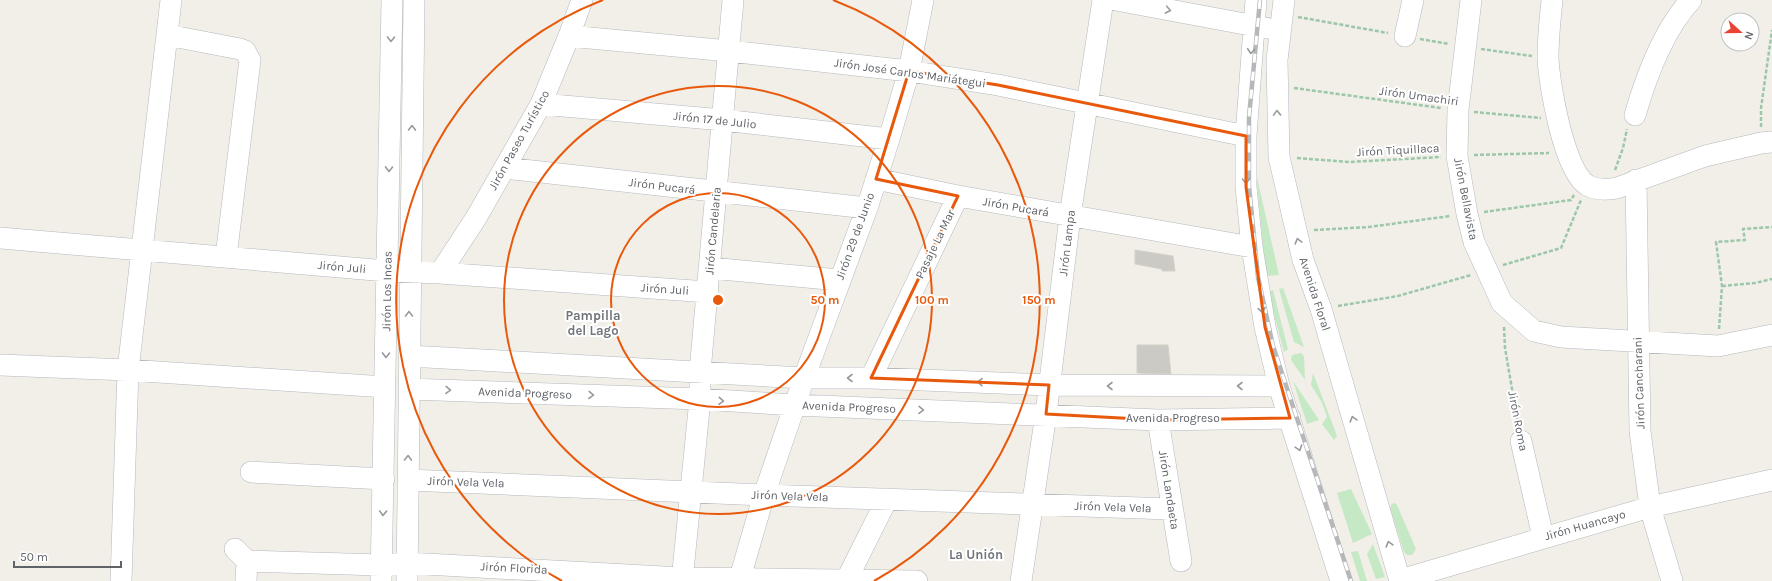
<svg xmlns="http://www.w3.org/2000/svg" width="1772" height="581" font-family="Karla,sans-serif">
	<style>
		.green { fill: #c5e8c5 }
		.building { fill: #cccac5; stroke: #d6d1c6 }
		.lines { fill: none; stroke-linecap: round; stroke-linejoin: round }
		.minor-casing { stroke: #b5b8bc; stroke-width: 22 }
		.path { stroke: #9cc7a9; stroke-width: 2.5; stroke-dasharray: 4 2; stroke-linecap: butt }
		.minor { stroke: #fff; stroke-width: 21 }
		.rail-casing { stroke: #b6b7b8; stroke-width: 4.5 }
		.rail { stroke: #fff; stroke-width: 3; stroke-dasharray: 9; stroke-linecap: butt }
		.oneway { stroke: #979a9d }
		.marked { fill: none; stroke: #e8590c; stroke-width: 3; stroke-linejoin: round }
		.ring { fill: none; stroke: #e8590c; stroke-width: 2 }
		.labels { text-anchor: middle; stroke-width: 4; stroke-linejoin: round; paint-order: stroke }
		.street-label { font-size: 12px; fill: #5f6368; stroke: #fff }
		.neighbourhood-label { font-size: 13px; font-weight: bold; fill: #70757a; stroke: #fff }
		.centre { fill: #e8590c; stroke: #fff; stroke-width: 2 }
		.ring-label { font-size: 12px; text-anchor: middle; font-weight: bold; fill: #e8590c; stroke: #fff; stroke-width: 4; stroke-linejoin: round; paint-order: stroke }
	</style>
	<rect width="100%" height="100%" fill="#f1efe8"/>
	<!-- green -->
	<path class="green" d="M1256 173 1279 275 1266 276Z
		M1283 288 1304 347 1294 342 1279 289Z
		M1273 290 1288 349 1284 352 1268 292Z
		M1301 353 1304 356 1305 380 1291 360 1292 355Z
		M1313 373 1337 436 1334 440 1322 424 1327 417 1322 403 1311 385Z
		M1293 381 1319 420 1307 424Z
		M1351 489 1372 534 1353 543 1337 493Z
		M1395 503 1397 505 1416 549 1412 555H1407L1404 552 1390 508 1392 504Z
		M1373 544 1385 577 1376 579 1367 554Z
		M1358 551 1367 581H1360L1351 552Z"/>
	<!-- building -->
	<path class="building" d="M1135 250 1173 256 1175 271H1162V269L1135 264Z
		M1137 345H1168L1171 374 1137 373Z"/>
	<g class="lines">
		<!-- minor casing -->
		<g class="minor-casing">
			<path id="minor" d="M1116 0 1266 28
				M1256 0 1246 136V187L1252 247 1265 327 1279 386 1341 581
				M1284 0 1277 60 1279 157 1303 260 1321 309 1400 581
				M1471 0 1458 110 1457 156 1467 214 1474 242 1502 303 1534 331 1561 337 1718 346 1772 335
				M1552 0C1550 19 1548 39 1548 58 1549 84 1564 171 1587 185 1596 190 1607 190 1617 188L1705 156 1761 143 1772 142
				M167 35 240 49 245 51 250 60 226 257
				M569 36 729 51 909 71 998 85 1246 136
				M1405 36 1413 0
				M541 104 723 120 889 139
				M1635 115C1646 77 1664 29 1691 0
				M505 168 867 208
				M876 179 958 196 1252 247
				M1636 180 1640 431 1650 507 1672 581
				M0 238 387 271 440 273 708 292
				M710 268 839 280
				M440 273 476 218 541 104 569 36 582 0
				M409 356 804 378H871L1049 385 1279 386
				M0 365 128 370 385 387
				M871 378 958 196
				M409 389 700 399 795 405 1158 420 1290 418
				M1158 420 1181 561
				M1521 441 1543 537
				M251 472 384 479
				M408 480 764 495 1171 509
				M235 549 247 561 381 565 407 563 682 578 917 581
				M1400 580 1650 507 1772 480
				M121 581 128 370 171 0
				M246 581 247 561
				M381 581 392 0
				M407 581 414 0
				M682 581 700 399V372L733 0
				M739 581 764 495 804 378 867 208 889 139 909 71 923 0
				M846 581 887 499
				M1021 581 1046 414 1070 216 1103 0"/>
		</g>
		<!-- path -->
		<path class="path" d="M1298 17 1388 33
			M1420 39 1449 44
			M1481 49 1532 56
			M1294 88 1441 108
			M1474 112 1541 118
			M1761 127V108L1772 30
			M1474 155 1549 153
			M1297 158 1349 162 1441 157
			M1615 170 1623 148 1627 129
			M1484 212 1571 200 1574 195
			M1314 230 1369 227 1450 216
			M1503 265 1561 248 1581 200
			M1722 286 1755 283 1772 279
			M1338 306 1398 296 1471 275
			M1504 327 1505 348 1518 424
			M1719 329 1722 286 1716 242 1745 240 1743 229 1772 227"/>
		<!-- minor -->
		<use href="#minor" class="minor"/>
		<!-- rail casing -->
		<g class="rail-casing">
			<path id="rail" d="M1260 0 1249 117V186L1258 277 1273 346 1351 581"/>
		</g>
		<!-- rail -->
		<use href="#rail" class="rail"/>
	</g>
	<!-- one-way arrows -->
	<defs><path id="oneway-chevron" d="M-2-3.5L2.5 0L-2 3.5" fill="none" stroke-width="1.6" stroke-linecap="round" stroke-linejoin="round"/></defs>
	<g class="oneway">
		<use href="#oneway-chevron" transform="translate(1168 10) rotate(11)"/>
		<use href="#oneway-chevron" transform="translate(391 39) rotate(91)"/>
		<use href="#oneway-chevron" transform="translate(1251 51) rotate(94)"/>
		<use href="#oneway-chevron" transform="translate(1277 113) rotate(-92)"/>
		<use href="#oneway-chevron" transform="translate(412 128) rotate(-89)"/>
		<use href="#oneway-chevron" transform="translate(389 169) rotate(91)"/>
		<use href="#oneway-chevron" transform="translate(1246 181) rotate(90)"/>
		<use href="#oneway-chevron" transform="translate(1298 241) rotate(-105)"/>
		<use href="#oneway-chevron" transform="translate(1262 310) rotate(81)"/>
		<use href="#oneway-chevron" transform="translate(409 314) rotate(-90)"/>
		<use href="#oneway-chevron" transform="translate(386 355) rotate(91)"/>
		<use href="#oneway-chevron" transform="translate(850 378) rotate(-180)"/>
		<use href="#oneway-chevron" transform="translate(980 382) rotate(-178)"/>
		<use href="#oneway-chevron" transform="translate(1110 386) rotate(-180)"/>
		<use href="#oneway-chevron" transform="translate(1240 386) rotate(-180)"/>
		<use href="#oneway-chevron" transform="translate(448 390) rotate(2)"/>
		<use href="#oneway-chevron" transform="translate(591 395) rotate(2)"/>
		<use href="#oneway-chevron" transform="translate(721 401) rotate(4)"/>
		<use href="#oneway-chevron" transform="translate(921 410) rotate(2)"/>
		<use href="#oneway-chevron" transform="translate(1353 419) rotate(-106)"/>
		<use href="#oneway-chevron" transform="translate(1299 448) rotate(72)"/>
		<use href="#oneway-chevron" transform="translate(408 458) rotate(-89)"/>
		<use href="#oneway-chevron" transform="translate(383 513) rotate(92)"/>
		<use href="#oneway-chevron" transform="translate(1389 544) rotate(-106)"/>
	</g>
	<!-- marked area -->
	<path class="marked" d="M909 71 998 85 1246 136V187L1265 327 1290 418 1158 420 1046 414 1049 385 871 378 958 196 876 179Z"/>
	<!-- distance rings -->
	<g class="ring">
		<circle cx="718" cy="300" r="107"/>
		<circle cx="718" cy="300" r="214"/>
		<path d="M562 581A321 321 0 0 1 603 0M833 0A321 321 0 0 1 874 581"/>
	</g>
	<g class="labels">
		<!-- street labels -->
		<g class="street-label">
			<text transform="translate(910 73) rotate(8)" y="4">Jirón José Carlos Mariátegui</text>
			<text transform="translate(1419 96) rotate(8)" y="4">Jirón Umachiri</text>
			<text transform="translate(715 120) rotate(6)" y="4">Jirón 17 de Julio</text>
			<text transform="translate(519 140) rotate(-61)" y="4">Jirón Paseo Turístico</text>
			<text transform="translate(1398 150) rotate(-3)" y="4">Jirón Tiquillaca</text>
			<text transform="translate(662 186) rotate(7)" y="4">Jirón Pucará</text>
			<text transform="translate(1466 199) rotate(79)" y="4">Jirón Bellavista</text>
			<text transform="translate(1016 207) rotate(10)" y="4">Jirón Pucará</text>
			<text transform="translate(713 231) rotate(-85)" y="4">Jirón Candelaria</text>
			<text transform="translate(855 236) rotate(-70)" y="4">Jirón 29 de Junio</text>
			<text transform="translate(1067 243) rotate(-83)" y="4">Jirón Lampa</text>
			<text transform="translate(935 244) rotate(-64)" y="4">Pasaje La Mar</text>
			<text transform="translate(342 267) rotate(5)" y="4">Jirón Juli</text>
			<text transform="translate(665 289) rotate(4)" y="4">Jirón Juli</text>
			<text transform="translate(387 291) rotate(-89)" y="4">Jirón Los Incas</text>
			<text transform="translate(1315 294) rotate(72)" y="4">Avenida Floral</text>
			<text transform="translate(1639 383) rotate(-92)" y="4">Jirón Cancharani</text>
			<text transform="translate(525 393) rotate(2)" y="4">Avenida Progreso</text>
			<text transform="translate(849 407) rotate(2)" y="4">Avenida Progreso</text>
			<text x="1173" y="422">Avenida Progreso</text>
			<text transform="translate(1518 421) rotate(79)" y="4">Jirón Roma</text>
			<text transform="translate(466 482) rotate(2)" y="4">Jirón Vela Vela</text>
			<text transform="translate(1169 490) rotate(81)" y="4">Jirón Landaeta</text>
			<text transform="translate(790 496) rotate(2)" y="4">Jirón Vela Vela</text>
			<text transform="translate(1113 507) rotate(2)" y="4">Jirón Vela Vela</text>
			<text transform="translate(1585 525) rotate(-16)" y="4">Jirón Huancayo</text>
			<text transform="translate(514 568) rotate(3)" y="4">Jirón Florida</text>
		</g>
		<!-- neighbourhood labels -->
		<g class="neighbourhood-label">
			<text x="593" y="320">Pampilla<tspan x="593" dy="15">del Lago</tspan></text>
			<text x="976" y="559">La Unión</text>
		</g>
	</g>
	<circle cx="718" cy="300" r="6" class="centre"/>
	<g class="ring-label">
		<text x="825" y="304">50 m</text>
		<text x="932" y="304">100 m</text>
		<text x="1039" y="304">150 m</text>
	</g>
	<!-- north arrow -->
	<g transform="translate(1740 32) rotate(111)"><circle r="19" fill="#ffffff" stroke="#bfc1c3"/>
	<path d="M0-3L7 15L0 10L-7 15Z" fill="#ea4335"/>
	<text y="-6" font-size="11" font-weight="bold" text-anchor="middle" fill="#5f6368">N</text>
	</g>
	<!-- scale -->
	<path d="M14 561v6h107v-6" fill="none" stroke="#5f6368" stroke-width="2"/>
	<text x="20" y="561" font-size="12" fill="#5f6368" stroke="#ffffff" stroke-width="3" paint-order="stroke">50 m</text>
</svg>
